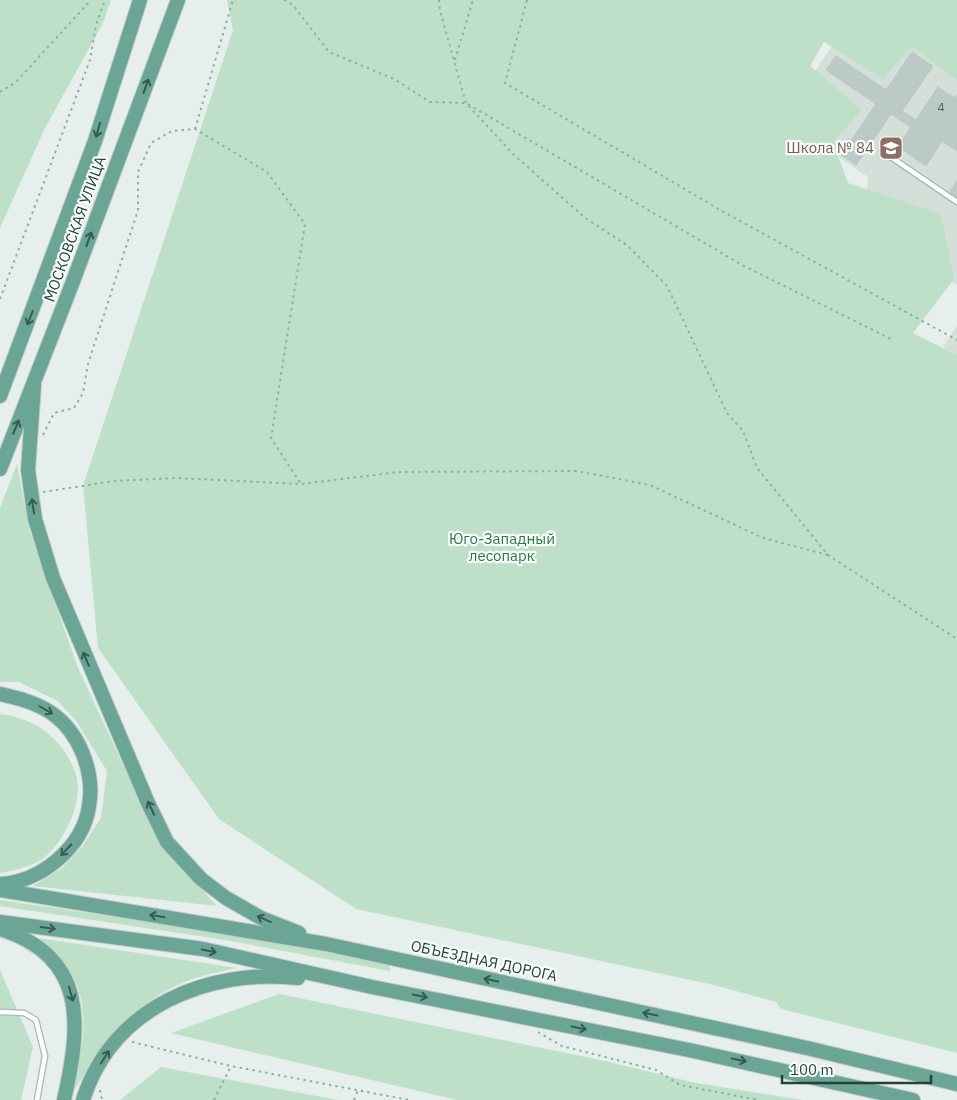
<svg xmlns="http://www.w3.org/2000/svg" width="957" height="1100" font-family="'IBM Plex Sans',sans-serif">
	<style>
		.built { fill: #d4dfda }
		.green { fill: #bfe0c8 }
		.building { fill: #bbcac4; stroke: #b8c9c2 }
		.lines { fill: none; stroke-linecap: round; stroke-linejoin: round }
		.lane-casing { stroke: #a8b8b2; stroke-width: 7 }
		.primary-casing { stroke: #c2cac8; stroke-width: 16 }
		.path { stroke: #86b3a5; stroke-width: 2; stroke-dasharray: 2.5 4; stroke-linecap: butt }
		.lane { stroke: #fff; stroke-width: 4.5 }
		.primary { stroke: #6aa596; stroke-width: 14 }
		.oneway { stroke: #365b51 }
		.labels { text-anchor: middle; stroke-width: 4.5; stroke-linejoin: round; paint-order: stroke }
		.number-label { font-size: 12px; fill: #4a645c }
		.education-label { font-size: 15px; fill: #785e54; stroke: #f7fbf9; text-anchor: end }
		.street-label { font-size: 15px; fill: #24423a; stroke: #f7fbf9 }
		.park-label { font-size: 15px; fill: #2d7a4b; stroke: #f7fbf9 }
	</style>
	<rect width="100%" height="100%" fill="#e6efeb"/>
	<!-- built -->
	<path class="built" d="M863 0 957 30V285L863 232 868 177 783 119Z
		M957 326V355L943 347Z"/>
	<!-- green -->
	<path class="green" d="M0 0H111L102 25 45 128 0 228Z
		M227 0H957V81L912 46 883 79 824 42 810 66 862 110 833 142 848 183 941 214 954 279 913 333 957 355V1053L781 1009 776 1002 714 985 356 909 219 819 98 648 83 486 233 30Z
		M17 464 30 532 78 668 142 805 176 860 217 906 33 886 62 868 82 847 101 818 107 771 77 722 58 701 19 682H0V508Z
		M0 714C36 718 65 740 76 775 84 802 64 842 44 858 34 866 12 871 0 873Z
		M0 900C130 919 261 938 390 965V971L225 940 0 906Z
		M39 938 237 968C224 971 211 973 199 977 137 996 108 1039 74 1090 87 1024 95 985 39 938Z
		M0 970 33 1047 21 1100H0Z
		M279 994 605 1061 696 1083 804 1100H457L171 1033Z
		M161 1067 338 1100H120Z"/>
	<!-- building -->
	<path class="building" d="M912 52 933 66 902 111 916 120 938 87 955 98 957 95V151L942 141 926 166 898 147 911 127 891 114 856 165 841 155 876 104 826 70 836 56 886 90Z
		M957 181V198L949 193Z"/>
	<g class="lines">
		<!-- lane casing -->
		<g class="lane-casing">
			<path id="lane" d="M882 151 957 202
				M0 1012 24 1013 36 1020 45 1056 37 1100"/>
		</g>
		<!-- primary casing -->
		<g class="primary-casing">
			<path id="primary" d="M34 385 28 470 35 519 53 578 148 803 167 842 201 879 226 898 261 918 299 933
				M0 396 95 141 140 0
				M0 469 72 284 178 0
				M0 694C17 698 35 702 50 712 79 731 95 772 89 806 83 848 40 882 0 884
				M0 890 326 944 807 1048 957 1084
				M0 922 203 949 372 987 689 1050 913 1100
				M0 929C88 957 81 1025 64 1100
				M83 1100C112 1007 208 968 298 978"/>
		</g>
		<!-- path -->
		<path class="path" d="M284 0 293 5 329 52 394 79 430 102 466 103 742 265 893 340
			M439 0 440 11 466 103 513 154 584 217 628 246 667 286 727 413 743 431 757 468 828 555 957 639
			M527 0 505 83 722 211 957 340
			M455 60 473 0
			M0 92 16 82 91 0
			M195 129 233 0
			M0 299 90 60 96 25 105 0
			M43 435 54 413 74 408 83 393 88 364 138 210V172L151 143 172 131 195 129 267 172 305 224 271 438 301 484
			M43 492 114 481 177 478 301 484 399 472 577 471 650 485 763 538 828 555
			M538 1032 562 1046 656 1070 680 1085 759 1100
			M132 1042 231 1066 409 1100
			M100 1090 102 1100
			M214 1100 231 1066
			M354 1100 358 1090"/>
		<!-- lane -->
		<use href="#lane" class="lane"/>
		<!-- primary -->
		<use href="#primary" class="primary"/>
	</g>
	<!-- one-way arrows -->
	<defs><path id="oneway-shaft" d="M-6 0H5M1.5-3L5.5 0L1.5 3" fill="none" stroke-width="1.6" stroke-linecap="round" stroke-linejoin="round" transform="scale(1.25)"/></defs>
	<g class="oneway">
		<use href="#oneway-shaft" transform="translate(146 86) rotate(-70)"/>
		<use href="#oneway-shaft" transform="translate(98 130) rotate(106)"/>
		<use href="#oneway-shaft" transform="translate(89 239) rotate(-70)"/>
		<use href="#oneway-shaft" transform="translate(30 318) rotate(111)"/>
		<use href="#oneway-shaft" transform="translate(16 427) rotate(-67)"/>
		<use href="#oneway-shaft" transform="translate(33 506) rotate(-98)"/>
		<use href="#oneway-shaft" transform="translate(86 659) rotate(-113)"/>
		<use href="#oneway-shaft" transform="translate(46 710) rotate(30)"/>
		<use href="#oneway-shaft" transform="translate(151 808) rotate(-115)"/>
		<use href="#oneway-shaft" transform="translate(66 850) rotate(133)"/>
		<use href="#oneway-shaft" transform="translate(157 916) rotate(-171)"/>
		<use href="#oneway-shaft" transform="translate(264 919) rotate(-156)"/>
		<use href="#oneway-shaft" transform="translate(48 928) rotate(8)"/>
		<use href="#oneway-shaft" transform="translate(209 951) rotate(12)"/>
		<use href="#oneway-shaft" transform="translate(491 980) rotate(-168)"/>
		<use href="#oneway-shaft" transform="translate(71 994) rotate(74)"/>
		<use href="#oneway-shaft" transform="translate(420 996) rotate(12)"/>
		<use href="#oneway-shaft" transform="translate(650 1014) rotate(-168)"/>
		<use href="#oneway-shaft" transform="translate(579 1028) rotate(11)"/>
		<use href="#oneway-shaft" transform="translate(105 1057) rotate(-57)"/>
		<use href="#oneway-shaft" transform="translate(739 1060) rotate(12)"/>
	</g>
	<!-- icons -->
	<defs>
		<g id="school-square" transform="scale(1.25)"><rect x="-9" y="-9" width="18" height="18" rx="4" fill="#8d6e63" stroke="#f7fbf9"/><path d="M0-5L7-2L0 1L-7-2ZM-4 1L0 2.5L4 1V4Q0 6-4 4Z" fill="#fff"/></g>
	</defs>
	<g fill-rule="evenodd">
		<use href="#school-square" x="891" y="148"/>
	</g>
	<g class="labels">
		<!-- number labels -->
		<g class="number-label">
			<text x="941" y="111">4</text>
		</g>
		<!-- education labels -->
		<g class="education-label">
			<text x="874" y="153">Школа № 84</text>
		</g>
		<!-- street labels -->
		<g class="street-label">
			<text transform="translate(75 229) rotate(-70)" y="5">МОСКОВСКАЯ УЛИЦА</text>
			<text transform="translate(484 961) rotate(12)" y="5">ОБЪЕЗДНАЯ ДОРОГА</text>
		</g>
		<!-- park labels -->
		<g class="park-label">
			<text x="502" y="544">Юго-Западный<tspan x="502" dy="17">лесопарк</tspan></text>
		</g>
	</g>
	<!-- scale -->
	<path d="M782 1075v8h149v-8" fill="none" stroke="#24423a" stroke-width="2.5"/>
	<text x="790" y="1075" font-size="15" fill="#24423a" stroke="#f7fbf9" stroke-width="4" paint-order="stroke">100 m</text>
</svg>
